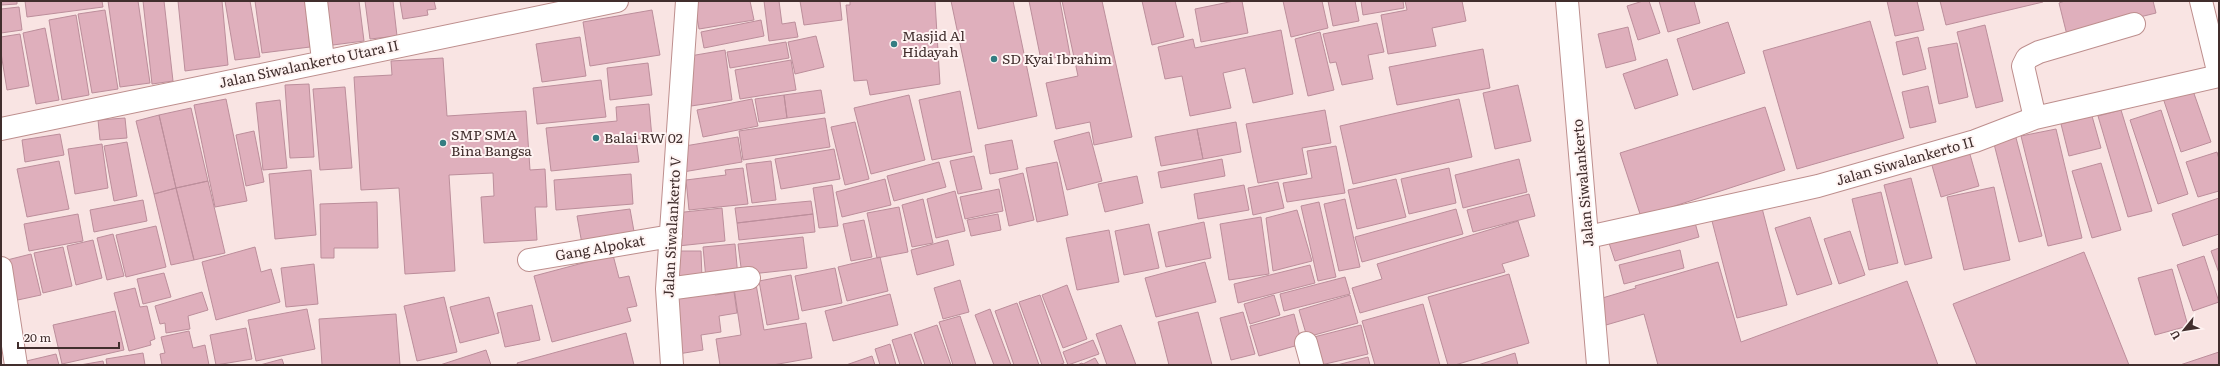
<svg xmlns="http://www.w3.org/2000/svg" width="2220" height="366" font-family="Literata,serif">
	<style>
		.building { fill: #dfafbc; stroke: #bc8e9b }
		.lines { fill: none; stroke-linecap: round; stroke-linejoin: round }
		.minor-casing { stroke: #bd8e8d; stroke-width: 24 }
		.minor { stroke: #fff; stroke-width: 22 }
		.poi-dot { fill: #347d82; stroke: #fff4f3; stroke-width: 1.5 }
		.labels { text-anchor: middle; stroke-width: 4; stroke-linejoin: round; paint-order: stroke }
		.poi-label { font-size: 14px; fill: #412e2d; stroke: #fff4f3; text-anchor: start }
		.street-label { font-size: 14px; fill: #412e2d; stroke: #fff4f3 }
	</style>
	<rect width="100%" height="100%" fill="#f9e4e3"/>
	<!-- building -->
	<path class="building" d="M1 1H17V4L1 5Z
		M25 1H102L103 7 27 17Z
		M108 1H138L150 83 120 87Z
		M143 1H164L173 81 152 84Z
		M178 1H222L228 65 185 71Z
		M225 1H250L260 57 235 60Z
		M255 1H305L310 47 262 53Z
		M320 1H359L364 41 325 46Z
		M365 1H393L397 36 370 39Z
		M400 1H434L436 9 427 10 428 15 403 19Z
		M694 1H750L754 20 699 29Z
		M764 1H779L782 24 795 22 798 37 769 41Z
		M800 1H840L842 20 804 25Z
		M850 1H935L940 84 870 95 867 80 854 81 846 5H850Z
		M951 1H1013L1037 116 978 129Z
		M1029 1H1060L1070 55 1041 60Z
		M1062 1H1102L1132 137 1094 145 1090 122 1056 129 1046 83 1078 76Z
		M1142 1H1175L1184 37 1152 45Z
		M1234 1H1242L1248 33 1201 42 1195 9Z
		M1283 1H1322L1328 28 1291 37Z
		M1328 1H1355L1359 21 1333 26Z
		M1361 1H1403L1404 8 1363 15Z
		M1405 1H1462L1466 21 1432 28 1436 46 1388 54 1381 15 1407 10Z
		M1643 1H1649L1660 33 1638 40 1627 6Z
		M1659 1H1694L1700 23 1668 32Z
		M1887 1H1917L1924 30 1895 36Z
		M1940 1H2043V2L1946 25Z
		M2065 1H2153L2156 13 2067 35 2059 3Z
		M19 7 22 30 1 33V9Z
		M105 10 118 89 92 93 78 14Z
		M652 10 660 55 590 66 583 22Z
		M76 15 89 95 62 100 49 20Z
		M761 20 764 36 704 48 701 32Z
		M1870 21 1904 138 1797 169 1763 51Z
		M1728 22 1745 73 1693 90 1677 39Z
		M1377 23 1384 52 1368 55 1373 79 1342 85 1336 62 1330 63 1323 34Z
		M1985 25 2003 101 1976 108 1957 32Z
		M1628 27 1636 60 1606 68 1598 34Z
		M45 28 59 100 36 104 23 33Z
		M1281 30 1293 94 1253 103 1245 68 1223 73 1231 108 1190 116 1182 76 1165 79 1158 47 1193 39 1195 48Z
		M1320 32 1334 90 1308 96 1295 39Z
		M20 34 29 86 7 90 1 53V37Z
		M816 36 824 67 795 74 788 42Z
		M580 37 586 76 542 82 536 44Z
		M1918 37 1926 69 1903 75 1896 42Z
		M786 42 789 58 730 68 727 52Z
		M1957 43 1968 97 1939 104 1928 48Z
		M1483 49 1490 88 1397 105 1389 67Z
		M725 50 732 100 691 106 684 57Z
		M443 58 447 116 526 111 530 170 545 169 547 207H535L537 240 484 243 481 197 494 196 493 173 449 175 455 271 405 274 399 188 361 190 354 77 392 75 391 61Z
		M1667 59 1678 95 1635 109 1623 74Z
		M791 60 796 90 740 99 735 70Z
		M648 63 652 95 610 100 607 68Z
		M601 80 606 117 537 124 533 88Z
		M309 84 314 157 290 158 285 85Z
		M1518 85 1531 141 1495 149 1483 93Z
		M2191 85 2211 142 2181 152 2162 95Z
		M1928 86 1936 122 1910 128 1902 92Z
		M345 87 352 168 320 170 313 89Z
		M821 90 825 113 787 118 784 95Z
		M960 91 972 152 932 160 919 100Z
		M784 95 787 118 759 122 755 99Z
		M909 95 925 160 871 174 854 108Z
		M226 99 247 201 215 207 194 105Z
		M752 99 758 126 703 137 697 110Z
		M1459 99 1472 157 1353 184 1340 126Z
		M280 100 287 168 263 170 256 103Z
		M649 104 652 138 636 139 639 162 551 171 546 128 617 121 616 107Z
		M1765 107 1785 170 1641 217 1620 153Z
		M191 108 208 181 176 188 159 115Z
		M1325 110 1331 143 1302 148 1307 174 1258 183 1246 124Z
		M2121 110 2152 211 2128 217 2098 116Z
		M2161 110 2188 194 2158 204 2130 120Z
		M159 115 176 188 154 194 136 121Z
		M2092 116 2101 148 2069 156 2061 124Z
		M125 118 127 138 100 140 98 120Z
		M825 118 830 147 743 160 739 131Z
		M855 122 869 179 845 185 831 127Z
		M1236 122 1241 152 1203 159 1197 129Z
		M1197 129 1203 159 1161 166 1155 137Z
		M2056 129 2082 238 2048 246 2021 136Z
		M254 131 264 182 246 186 236 135Z
		M1089 132 1102 181 1067 190 1054 141Z
		M60 134 64 155 25 162 22 140Z
		M2015 134 2042 236 2019 242 1993 140Z
		M738 137 742 162 683 172 679 147Z
		M1012 140 1018 169 990 174 985 145Z
		M127 142 137 196 114 201 104 146Z
		M102 144 108 188 75 194 68 149Z
		M1336 146 1345 193 1287 202 1283 183 1312 178 1307 151Z
		M834 149 840 179 781 189 775 159Z
		M1969 151 1979 186 1941 197 1931 162Z
		M2217 152 2219 159V191L2198 197 2186 162Z
		M974 156 982 189 958 194 950 161Z
		M1222 159 1225 176 1161 188 1158 172Z
		M1519 159 1527 192 1463 208 1455 175Z
		M59 161 69 209 27 217 17 169Z
		M771 161 776 200 752 203 746 164Z
		M939 162 946 187 894 201 887 176Z
		M1057 162 1068 215 1037 222 1026 168Z
		M2101 163 2121 230 2092 238 2072 171Z
		M743 168 748 204 689 210 686 180 726 175 725 170Z
		M1449 168 1456 203 1409 214 1401 179Z
		M311 170 316 235 275 239 269 174Z
		M1023 173 1034 220 1009 226 999 179Z
		M631 174 633 204 556 210 554 180Z
		M1137 176 1143 203 1105 212 1098 184Z
		M1911 178 1932 258 1905 265 1884 185Z
		M885 179 891 205 842 217 836 192Z
		M1396 179 1406 217 1357 229 1348 190Z
		M208 181 225 253 194 260 176 188Z
		M1278 182 1284 208 1253 215 1248 188Z
		M832 185 838 226 819 228 813 188Z
		M1244 185 1249 210 1198 219 1194 194Z
		M1994 187 2010 260 1964 270 1947 197Z
		M176 188 194 260 171 265 154 194Z
		M999 189 1003 211 965 219 960 197Z
		M955 191 965 231 936 238 927 199Z
		M1881 192 1898 263 1869 270 1852 199Z
		M1529 194 1535 216 1473 232 1467 210Z
		M2219 198V234L2183 246 2172 214Z
		M923 199 933 243 912 247 902 205Z
		M1345 199 1360 267 1339 271 1324 204Z
		M143 200 147 221 94 232 90 210Z
		M811 201 813 214 737 223 735 208Z
		M377 202 378 248H334V258H321L320 204Z
		M1319 202 1336 277 1318 281 1301 206Z
		M899 207 908 252 877 258 867 213Z
		M722 208 725 241 678 246 675 213Z
		M1762 208 1787 305 1737 318 1712 221Z
		M630 209 635 237 582 244 577 216Z
		M1456 209 1463 234 1362 262 1355 237Z
		M1297 210 1312 261 1273 271 1266 218Z
		M78 214 83 241 29 251 24 224Z
		M813 214 815 232 739 240 737 223Z
		M998 214 1001 230 971 236 967 220Z
		M1261 217 1269 274 1229 280 1220 224Z
		M1810 217 1832 284 1797 295 1775 228Z
		M1694 219 1699 237 1615 261 1607 237Z
		M864 220 872 257 851 261 843 224Z
		M1518 221 1529 256 1502 264 1505 272 1360 313 1352 288 1382 279 1377 264Z
		M1204 222 1211 258 1166 267 1158 232Z
		M1149 224 1159 268 1124 275 1115 231Z
		M156 226 166 267 126 277 116 235Z
		M1109 230 1119 282 1077 290 1066 238Z
		M1850 231 1865 275 1839 284 1824 239Z
		M113 234 124 276 107 280 97 238Z
		M803 237 807 268 742 275 738 244Z
		M93 240 102 278 76 285 67 246Z
		M948 240 954 265 917 275 911 250Z
		M735 244 738 277 706 279 703 247Z
		M63 247 72 286 43 293 34 253Z
		M255 247 261 272 271 269 280 302 216 320 202 262Z
		M2219 248V273L2211 251Z
		M1680 250 1684 268 1624 284 1619 265Z
		M673 251H701L702 278 673 279Z
		M2084 252 2129 365H1977L1953 304Z
		M31 254 41 295 13 301 3 261Z
		M613 255 619 278 629 276 637 306 627 308 631 321 552 342 534 276Z
		M2204 256 2219 302 2193 311 2177 265Z
		M880 257 888 291 847 301 838 267Z
		M1205 262 1216 302 1156 317 1145 278Z
		M1718 262 1741 342 1907 281 1938 365H1658L1644 314 1606 325 1599 299 1636 288 1635 286Z
		M314 264 318 304 286 307 281 268Z
		M1310 265 1315 283 1238 303 1234 284Z
		M835 268 842 303 802 311 795 276Z
		M2172 269 2188 326 2155 335 2138 278Z
		M164 273 171 297 143 304 137 279Z
		M1509 274 1529 343 1455 365H1448L1428 297Z
		M791 275 799 319 767 325 759 281Z
		M1345 277 1350 294 1284 311 1280 294Z
		M960 280 969 312 943 319 934 288Z
		M756 284 764 330 806 323 812 358 773 365H720L716 339 741 335 734 288Z
		M1067 285 1087 339 1063 348 1042 295Z
		M135 288 140 307 147 306 155 339 150 341 151 345 129 351 114 293Z
		M202 292 208 310 188 316 190 329 166 333 165 323 160 324 155 306Z
		M714 292 715 295 734 292 737 313 719 316 721 332 701 335 703 350 678 354 669 295Z
		M890 294 898 325 833 341 825 311Z
		M1040 295 1064 363 1059 365H1042L1019 302Z
		M1274 295 1280 315 1250 324 1244 304Z
		M1350 295 1358 323 1307 337 1299 310Z
		M444 297 457 352 417 361 404 306Z
		M489 297 499 333 460 343 450 307Z
		M1017 303 1039 365H1014L995 311Z
		M1423 304 1440 365H1375L1362 321Z
		M532 305 540 340 505 347 497 313Z
		M307 309 315 349 256 361 248 320Z
		M990 309 1011 365H994L975 315Z
		M115 311 124 350 62 364 53 325Z
		M1198 312 1212 365H1169L1158 322Z
		M1243 312 1255 354 1231 360 1220 318Z
		M396 314 400 365H322L319 319Z
		M1294 314 1302 344 1259 356 1250 326Z
		M960 316 976 365H953L939 322Z
		M937 325 951 365H925L914 333Z
		M1121 325 1136 365H1107L1096 334Z
		M1361 325 1368 354 1321 365 1314 337Z
		M246 328 252 359 216 365 210 335Z
		M189 331 193 348 205 345 209 365H162L160 354 165 353 161 337Z
		M626 333 634 365H518L517 363Z
		M911 334 922 365H900L892 340Z
		M1093 340 1099 354 1068 365 1063 352Z
		M890 344 896 365H880L875 349Z
		M486 350 491 365H440Z
		M2219 352V365H2180Z
		M143 353 145 365H107L106 359Z
		M1515 353 1518 365H1478Z
		M56 354 59 365H18V363Z
		M872 356 875 365H846Z
		M1368 357 1370 365H1337Z
		M1095 358 1099 365H1077L1082 363 1083 364Z
		M282 359 284 365H260Z
		M103 361 104 365H80Z"/>
	<g class="lines">
		<!-- minor casing -->
		<g class="minor-casing">
			<path id="minor" d="M316 1 323 60
				M1567 1 1598 365
				M2201 1 2219 75
				M2035 118 2023 66 2027 58 2039 52 2134 24
				M1 129 617 1
				M1588 237 1818 186 1975 141 2035 118 2219 76
				M529 260 671 236
				M1 268 16 365
				M667 289 749 278
				M1306 343 1312 365
				M672 365 667 289 687 1"/>
		</g>
		<!-- minor -->
		<use href="#minor" class="minor"/>
	</g>
	<!-- markers -->
	<g class="poi-dot">
		<circle cx="894" cy="44" r="4"/>
		<circle cx="994" cy="59" r="4"/>
		<circle cx="596" cy="138" r="4"/>
		<circle cx="443" cy="143" r="4"/>
	</g>
	<g class="labels">
		<!-- poi labels -->
		<g class="poi-label">
			<text x="902" y="41">Masjid Al<tspan x="902" dy="16">Hidayah</tspan></text>
			<text x="1002" y="64">SD Kyai Ibrahim</text>
			<text x="451" y="140">SMP SMA<tspan x="451" dy="16">Bina Bangsa</tspan></text>
			<text x="604" y="143">Balai RW 02</text>
		</g>
		<!-- street labels -->
		<g class="street-label">
			<text transform="translate(309 64) rotate(-12)" y="5">Jalan Siwalankerto Utara II</text>
			<text transform="translate(1905 161) rotate(-16)" y="5">Jalan Siwalankerto II</text>
			<text transform="translate(1583 183) rotate(-95)" y="5">Jalan Siwalankerto</text>
			<text transform="translate(672 227) rotate(-87)" y="5">Jalan Siwalankerto V</text>
			<text transform="translate(600 248) rotate(-10)" y="5">Gang Alpokat</text>
		</g>
	</g>
	<!-- border -->
	<rect width="2220" height="366" fill="none" stroke="#412e2d" stroke-width="4"/>
	<!-- north arrow -->
	<g transform="translate(2184 330) rotate(240)" stroke="#fff4f3" stroke-width="3" paint-order="stroke">
	<path d="M0-3L7 15L0 10L-7 15Z" fill="#412e2d"/>
	<text y="-6" font-size="11" font-weight="bold" text-anchor="middle" fill="#412e2d">U</text>
	</g>
	<!-- scale -->
	<path d="M18 342v6h101v-6" fill="none" stroke="#412e2d" stroke-width="2"/>
	<text x="24" y="342" font-size="12" fill="#412e2d" stroke="#fff4f3" stroke-width="3" paint-order="stroke">20 m</text>
</svg>
